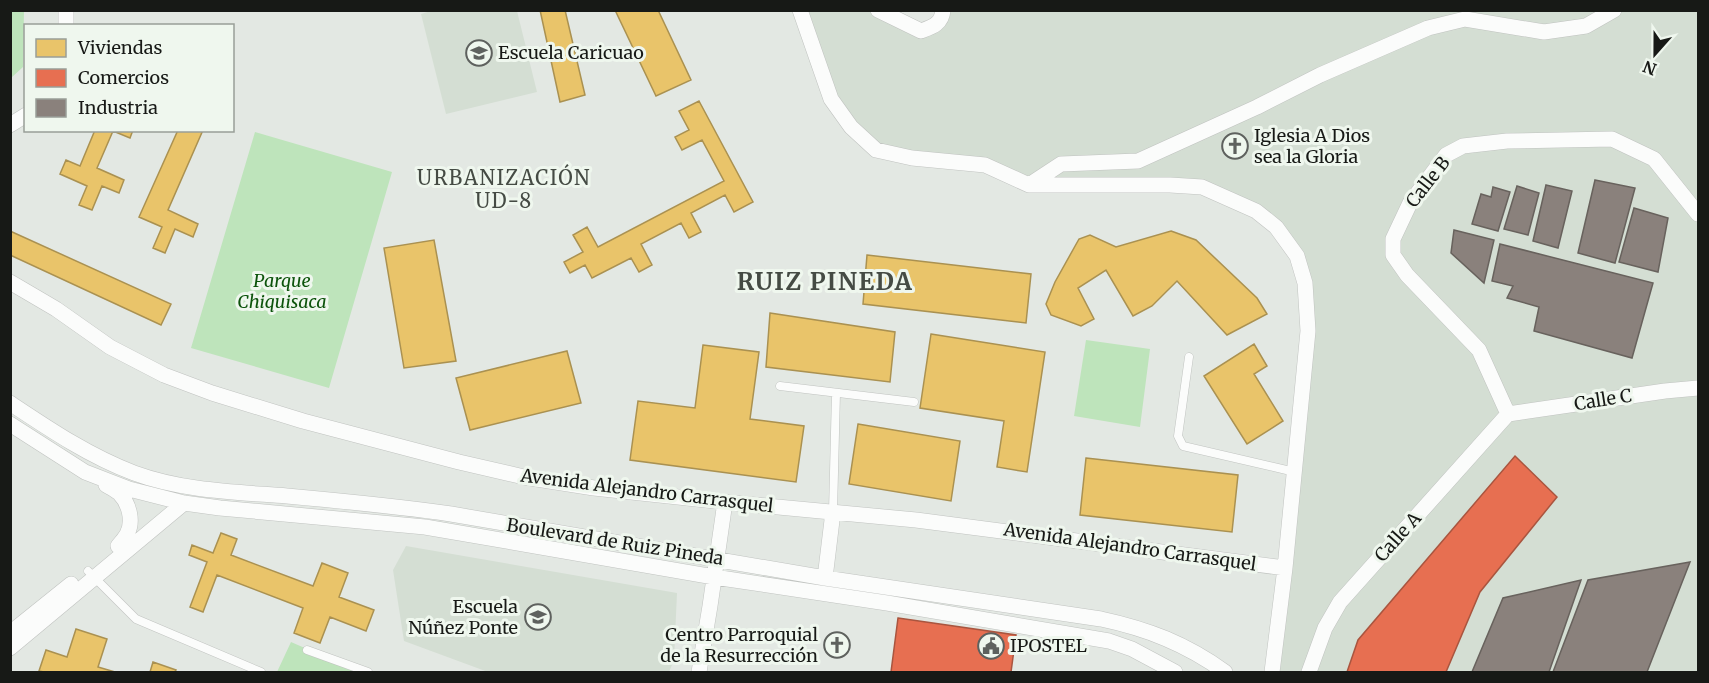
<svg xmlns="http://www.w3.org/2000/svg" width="1709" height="683" font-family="Merriweather,serif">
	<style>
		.built { fill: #d4ded3 }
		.green { fill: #bee4bb }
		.homes { fill: #e9c46a; stroke: #aa9151; stroke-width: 1.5 }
		.shops { fill: #e76f51; stroke: #a9553f; stroke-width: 1.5 }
		.industry { fill: #8a817c; stroke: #68625d; stroke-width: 1.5 }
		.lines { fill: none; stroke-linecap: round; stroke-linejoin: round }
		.lane-casing { stroke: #c0c3c0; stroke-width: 9 }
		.street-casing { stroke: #c0c3c0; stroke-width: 16 }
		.lane { stroke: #fbfcfb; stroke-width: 8 }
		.street { stroke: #fbfcfb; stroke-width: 15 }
		.labels { text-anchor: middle; stroke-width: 6; stroke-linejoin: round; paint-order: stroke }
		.poi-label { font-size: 18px; fill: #171916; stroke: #eff7ee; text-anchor: start }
		.street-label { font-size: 18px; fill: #171916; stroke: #eff7ee }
		.park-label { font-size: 18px; font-style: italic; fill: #0d540c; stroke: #eff7ee }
		.neighbourhood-label { font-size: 20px; letter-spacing: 1.5px; fill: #454b44; stroke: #eff7ee }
		.district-label { font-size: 24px; font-weight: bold; letter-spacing: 1.5px; fill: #454b44; stroke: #eff7ee }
	</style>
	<rect width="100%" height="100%" fill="#e3e8e3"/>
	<!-- built -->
	<path class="built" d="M434 10 517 11 537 92 446 114 421 14Z
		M943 10 1698 11V672H1272L1305 283 1276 227 1202 187 1029 185 985 165 876 150 851 127 800 11H878L921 31Z
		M406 546 677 593 674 660 669 672H488L404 641 393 570Z"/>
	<!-- green -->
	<path class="green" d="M11 10 24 11 23 67 11 78Z
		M255 132 392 172 329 388 191 348Z
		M1086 340 1150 349 1140 427 1074 416Z
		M291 642 353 669 351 672H277Z"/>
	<!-- homes -->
	<path class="homes" d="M540 10H565L585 95 560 102Z
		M615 10H658L691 80 656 96Z
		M699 101 753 202 734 212 725 195 691 213 701 232 689 238 681 223 641 244 652 265 639 272 631 258 592 278 585 265 570 273 564 262 583 252 573 235 587 227 598 247 724 181 702 140 682 150 675 137 689 130 679 111Z
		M133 130 130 138 113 131 97 168 124 180 119 193 102 186 92 210 79 205 87 186 60 174 66 160 80 166 95 130Z
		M178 130H203L168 210 198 224 193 237 175 229 165 253 153 248 162 227 139 217Z
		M10 231 171 304 161 325 10 255Z
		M1171 231 1196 240 1257 298 1267 314 1227 335 1177 281 1152 306 1133 316 1106 270 1078 288 1094 319 1081 326 1051 315 1046 304 1055 282 1079 239 1090 235 1116 247Z
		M434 240 456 361 404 368 384 248Z
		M867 255 1031 274 1026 323 863 304Z
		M770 313 895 332 890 382 766 367Z
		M931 334 1045 352 1027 472 997 467 1004 421 920 408Z
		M1254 344 1267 366 1254 374 1283 421 1247 444 1204 376Z
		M703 345 759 352 750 419 804 426 796 482 630 460 638 401 695 408Z
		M567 351 581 403 470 430 456 378Z
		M858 424 960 441 951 501 849 484Z
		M1086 458 1238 475 1232 532 1080 515Z
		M221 533 237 539 231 555 313 586 322 563 348 573 339 597 374 610 366 631 330 617 320 643 294 633 303 608 217 575 203 612 190 607 207 562 189 555 192 545 213 553Z
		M76 629 107 639 98 667 115 672H44L39 671 46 650 67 657Z
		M153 662 176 670 175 672H150Z"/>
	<!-- shops -->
	<path class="shops" d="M1515 456 1557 497 1480 592 1446 672H1347L1358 640Z
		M898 618 1016 635 1011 672H891Z"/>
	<!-- industry -->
	<path class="industry" d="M1595 180 1635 188 1615 263 1578 253Z
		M1546 185 1572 191 1558 248 1533 241Z
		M1517 186 1539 193 1528 235 1504 229Z
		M1493 187 1510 192 1498 231 1472 224 1481 194 1491 197Z
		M1634 208 1668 218 1658 272 1619 262Z
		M1454 230 1494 240 1484 283 1451 253Z
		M1500 244 1653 283 1632 358 1534 331 1539 307 1507 298 1513 286 1492 281Z
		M1690 562 1647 672H1553L1588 580Z
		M1581 580 1549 672H1472L1503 598Z"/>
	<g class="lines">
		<!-- lane casing -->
		<g class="lane-casing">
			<path id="lane" d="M1189 357 1178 436 1183 446 1295 472
				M780 386 914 402
				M833 512 836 393
				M88 571 136 619 261 672
				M307 650 368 672"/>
		</g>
		<!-- street casing -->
		<g class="street-casing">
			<path id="street" d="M66 10V26
				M800 10 831 99 851 127 876 150 912 158 985 165 1029 185H1170L1202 187 1256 211 1276 227 1297 256 1305 283 1308 331 1285 568 1272 672
				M878 10 921 31C932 27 942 24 943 10
				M10 125 26 115
				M1029 185 1061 164 1138 161 1257 107 1320 75 1428 28 1465 19 1544 32 1586 26 1614 10
				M10 282 56 309 110 347 164 375 212 393 303 421 459 462 524 477 594 488 725 502 916 520 1285 568
				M10 403C49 429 89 456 134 473 183 491 235 492 287 496 342 501 396 506 451 514L825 578 1101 619C1148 629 1186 644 1225 672
				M1508 414 1479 350 1407 275 1393 255V239L1410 203 1446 155 1463 146 1507 141 1612 139 1654 159 1698 214
				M1508 414 1665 391 1698 388
				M10 424 85 472 129 489 184 503 220 508 425 527 714 577 887 603 1109 641 1132 649 1175 672
				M106 485C110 487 115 490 119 493 129 503 134 521 127 534 125 538 121 542 118 546
				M825 578 833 512
				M10 633 71 584
				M10 648 184 503
				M699 672 710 606 725 502
				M1309 672 1325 628 1340 602 1508 414"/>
		</g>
		<!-- lane -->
		<use href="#lane" class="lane"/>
		<!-- street -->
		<use href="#street" class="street"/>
	</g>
	<!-- icons -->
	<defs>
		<g id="school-ring" transform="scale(1.35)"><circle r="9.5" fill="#eff7ee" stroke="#5e615e" stroke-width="1.5"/><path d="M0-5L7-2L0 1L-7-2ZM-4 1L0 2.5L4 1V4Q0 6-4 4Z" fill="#5e615e"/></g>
		<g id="church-ring" transform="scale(1.35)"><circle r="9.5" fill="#eff7ee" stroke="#5e615e" stroke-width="1.5"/><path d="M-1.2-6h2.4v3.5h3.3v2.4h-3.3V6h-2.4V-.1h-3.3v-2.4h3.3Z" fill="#5e615e"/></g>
		<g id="civic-ring" transform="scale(1.35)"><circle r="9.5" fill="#eff7ee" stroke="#5e615e" stroke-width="1.5"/><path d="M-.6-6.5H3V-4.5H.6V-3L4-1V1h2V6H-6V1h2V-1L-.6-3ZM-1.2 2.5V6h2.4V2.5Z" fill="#5e615e"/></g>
	</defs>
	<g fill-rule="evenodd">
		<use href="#school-ring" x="479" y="53"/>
		<use href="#church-ring" x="1235" y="146"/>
		<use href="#school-ring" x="538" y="617"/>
		<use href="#church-ring" x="837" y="645"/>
		<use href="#civic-ring" x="991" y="646"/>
	</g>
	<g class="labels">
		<!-- poi labels -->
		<g class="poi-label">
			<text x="498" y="59">Escuela Caricuao</text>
			<text x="1254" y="142">Iglesia A Dios<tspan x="1254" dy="21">sea la Gloria</tspan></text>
			<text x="518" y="613" text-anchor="end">Escuela<tspan x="518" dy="21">Núñez Ponte</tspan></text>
			<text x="818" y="641" text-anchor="end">Centro Parroquial<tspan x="818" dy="21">de la Resurrección</tspan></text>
			<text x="1010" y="652">IPOSTEL</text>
		</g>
		<!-- street labels -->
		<g class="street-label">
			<text transform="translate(1428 182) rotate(-52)" y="6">Calle B</text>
			<text transform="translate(1603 400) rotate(-9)" y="6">Calle C</text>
			<text transform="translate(647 491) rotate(7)" y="6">Avenida Alejandro Carrasquel</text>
			<text transform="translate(1398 537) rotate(-48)" y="6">Calle A</text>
			<text transform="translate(615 542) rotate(9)" y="6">Boulevard de Ruiz Pineda</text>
			<text transform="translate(1130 547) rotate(8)" y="6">Avenida Alejandro Carrasquel</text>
		</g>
		<!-- park labels -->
		<g class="park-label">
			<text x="282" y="287">Parque<tspan x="282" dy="21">Chiquisaca</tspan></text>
		</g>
		<!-- neighbourhood labels -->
		<g class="neighbourhood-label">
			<text x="504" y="185">URBANIZACIÓN<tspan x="504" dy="23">UD-8</tspan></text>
		</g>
		<!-- district labels -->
		<g class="district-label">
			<text x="825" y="290">RUIZ PINEDA</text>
		</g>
	</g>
	<!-- border -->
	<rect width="1709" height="683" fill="none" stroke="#171916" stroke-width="24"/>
	<!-- legend -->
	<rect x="24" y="24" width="210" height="108" fill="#eff7ee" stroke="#999e98" stroke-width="1.5"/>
	<rect x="36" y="39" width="30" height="18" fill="#e9c46a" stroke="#999e98" stroke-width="1.5"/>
	<text x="78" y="54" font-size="18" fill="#171916">Viviendas</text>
	<rect x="36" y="69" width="30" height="18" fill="#e76f51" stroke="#999e98" stroke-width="1.5"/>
	<text x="78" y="84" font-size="18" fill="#171916">Comercios</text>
	<rect x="36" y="99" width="30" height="18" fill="#8a817c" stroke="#999e98" stroke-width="1.5"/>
	<text x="78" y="114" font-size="18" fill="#171916">Industria</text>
	<!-- north arrow -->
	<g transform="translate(1655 54) rotate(201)" stroke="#eff7ee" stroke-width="4.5" paint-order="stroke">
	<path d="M0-4.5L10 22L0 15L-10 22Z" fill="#171916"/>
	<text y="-9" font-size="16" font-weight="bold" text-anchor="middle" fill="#171916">N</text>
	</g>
</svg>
